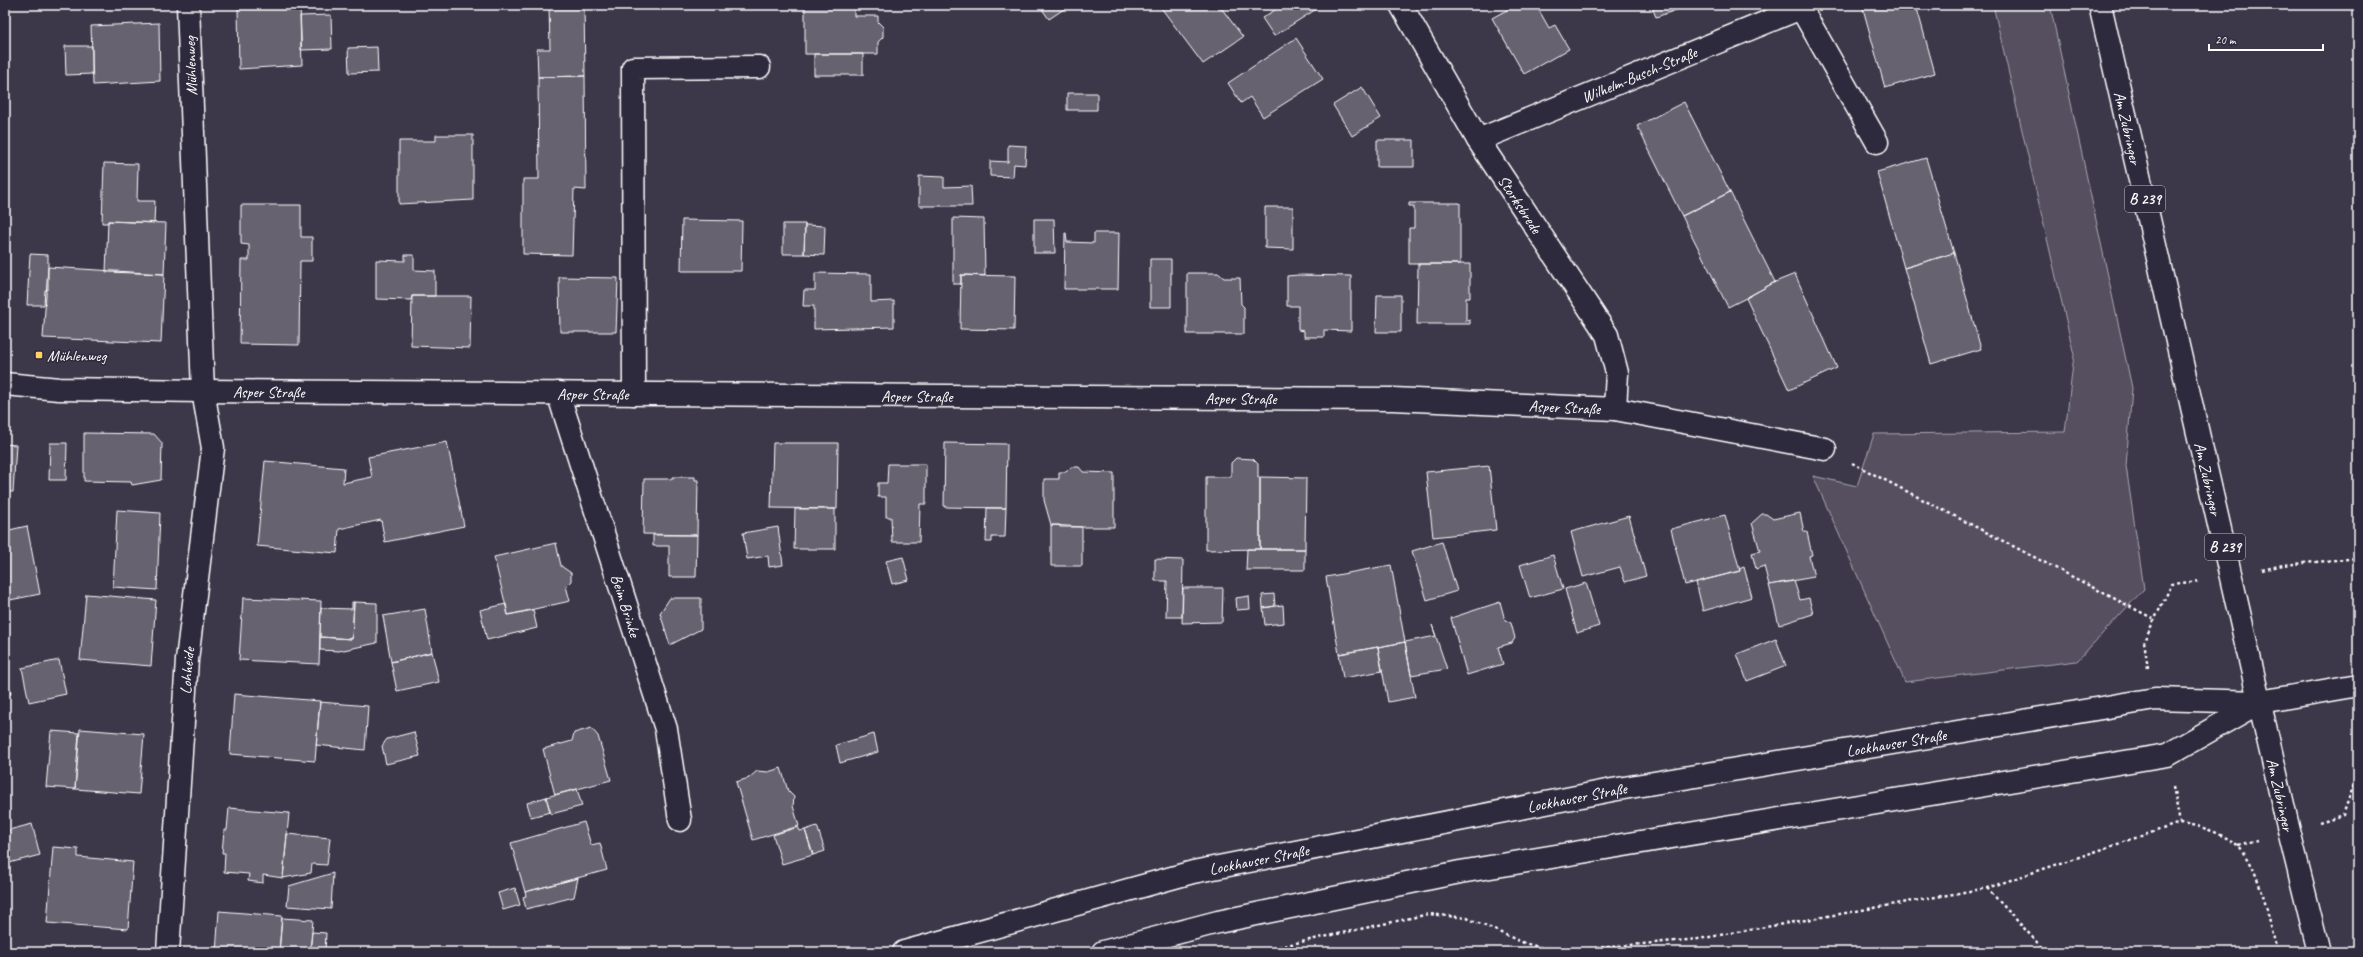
<svg xmlns="http://www.w3.org/2000/svg" width="2363" height="957" font-family="Caveat,sans-serif">
	<style>
		.green { fill: #555060; stroke: #aaa8b0 }
		.building { fill: #666270; stroke: #fff }
		.lines { fill: none; stroke-linecap: round; stroke-linejoin: round }
		.minor-casing { stroke: #fff; stroke-width: 25 }
		.major-casing { stroke: #fff; stroke-width: 25 }
		.path { stroke: #fff; stroke-width: 2.5; stroke-dasharray: 3 3; stroke-linecap: butt }
		.minor { stroke: #2f2a3d; stroke-width: 22 }
		.major { stroke: #2f2a3d; stroke-width: 22 }
		.poi-dot { fill: #ffd166; stroke: #2f2a3d; stroke-width: 1.5 }
		.labels { text-anchor: middle; stroke-width: 3; stroke-linejoin: round; paint-order: stroke }
		.shield { fill: #2f2a3d; stroke: #c1bfc5; stroke-width: 1 }
		.shield-label { font-size: 15px; font-weight: bold; fill: #fff }
		.street-label { font-size: 16px; fill: #fff; stroke: #2f2a3d }
		.poi-label { font-size: 16px; fill: #fff; stroke: #2f2a3d; text-anchor: start }
	</style>
	<rect width="100%" height="100%" fill="#3c3749"/>
	<filter id="ink" filterUnits="userSpaceOnUse"><feTurbulence type="fractalNoise" baseFrequency=".025" numOctaves="2"/><feDisplacementMap in="SourceGraphic" scale="8" xChannelSelector="R" yChannelSelector="G"/><feConvolveMatrix kernelMatrix="1 2 1 2 8 2 1 2 1" color-interpolation-filters="sRGB"/></filter>
	<g filter="url(#ink)">
		<!-- green -->
		<path class="green" d="M1993 5H2050L2132 388 2126 466 2144 589 2077 661 1905 682 1813 476 1857 486 1874 434 2065 432 2074 355Z"/>
		<!-- building -->
		<path class="building" d="M300 5 302 65 239 69 238 6Z
			M549 5H584L585 76 538 77 537 49H550Z
			M805 5H854V16H878V22L883 27V37L878 42V54H805Z
			M1039 5H1070L1049 19Z
			M1159 5H1219L1243 37 1203 64Z
			M1283 5H1316L1318 8 1274 36 1262 18Z
			M1516 5H1536L1549 28 1555 25 1569 49 1524 74 1492 18Z
			M1651 5H1684L1685 7 1656 17Z
			M1862 5H1916L1935 73 1885 88Z
			M331 15 332 49 301 50 300 16Z
			M159 23 160 81 93 85 91 26Z
			M1296 38 1323 79 1263 117 1250 97 1241 103 1228 83Z
			M65 46H92V74L66 75Z
			M377 47 378 72 349 73 348 48Z
			M814 54H863V75H814Z
			M585 76 586 190 574 189 572 255 523 254V179H539L538 77Z
			M1362 87 1381 118 1352 136 1333 105Z
			M1067 93H1097V110H1067Z
			M1684 102 1730 192 1682 216 1637 126Z
			M436 135H473V200L399 204V141H436Z
			M1377 140H1414V167H1377Z
			M1008 145 1026 146 1025 165 1014 164 1013 177 990 176V161L1008 162Z
			M1926 158 1954 253 1904 268 1877 172Z
			M104 163 138 164 137 201H155L154 223 108 221V223H102Z
			M919 176 944 177V187L971 186 972 206H919Z
			M1730 192 1775 282 1746 298 1728 307 1682 216Z
			M1409 203H1460V264H1409V228H1414V206H1409Z
			M241 205H301V237H312V261H300L299 345 240 344 241 260H249V245L241 244Z
			M1265 207H1293V249L1265 248Z
			M953 218 984 219 985 276 961 275V284H953Z
			M1034 219H1054L1055 253H1034Z
			M682 220 742 221 741 271H681Z
			M108 221 166 223 164 274 106 272Z
			M783 224H805L804 254H783Z
			M805 225 825 226 824 255 804 254Z
			M1065 233H1066L1067 242 1094 243V233H1119L1118 289H1064Z
			M1954 253 1981 349 1931 364 1904 268Z
			M30 254 48 255V290H45L44 305H27Z
			M405 255H414V270L435 271V296H412L411 300 376 299V260L405 261Z
			M1150 259H1171V307H1150Z
			M1418 264H1470V298H1466V321L1470 320V324H1417Z
			M48 267 164 274 161 343 43 338Z
			M815 273 871 274V302L894 301V327L814 329V306H803L804 290H815Z
			M1187 273H1218L1224 278H1240L1241 304 1244 307V334H1187Z
			M1795 274 1837 368 1789 390 1746 298 1775 282Z
			M961 275 1015 276 1014 330 960 329Z
			M1298 275 1351 276V331L1324 330V337H1304V331L1298 330V306H1287V276Z
			M559 277 618 278 616 332H560Z
			M1377 295H1401V332H1376Z
			M412 296H471L470 348 411 346Z
			M84 433 154 434 162 443 161 480 132 485 131 482 84 481Z
			M447 442 464 526 385 542 381 520 339 529 337 553 257 546 265 461 344 468 343 483 372 477 368 457Z
			M50 443H67L66 480H49Z
			M773 443H838L837 509 771 508Z
			M945 443 1007 444 1006 508 944 507Z
			M5 444 16 445 13 492H5Z
			M1236 458 1253 459 1258 464V478L1260 477V549L1206 550V477H1231V463Z
			M888 464H926V504H920L919 542H892L891 517H886V497H878V483H887Z
			M1489 466 1496 530 1433 537 1426 472Z
			M1071 467H1079L1083 472 1114 473V527H1060V525H1051L1044 500V479H1059V472H1066Z
			M672 477H695V480H698L697 535 643 534 644 479H672Z
			M1260 477 1306 478 1305 549H1260Z
			M987 508H1006L1005 537H992V542H986Z
			M795 509H835V549H794Z
			M117 510 160 513 157 590 113 587Z
			M1800 513 1804 532H1807L1812 555 1809 556 1814 577 1769 585 1764 566 1756 569 1752 553 1760 551 1752 523 1762 514H1766L1773 519Z
			M1725 515 1740 571 1685 585 1671 529Z
			M1629 516 1646 576 1625 582 1620 567 1583 577 1571 532Z
			M1051 525 1082 527V566H1051Z
			M27 526 40 594 5 601V531Z
			M778 527 783 565 769 567 768 556 747 559 743 533Z
			M653 535H697L696 577H669V546H653Z
			M1442 542 1457 591 1427 600 1412 551Z
			M556 543 561 566 571 573V581L566 586 570 601 508 615 494 557Z
			M1247 549H1305V570H1246Z
			M1553 555 1563 589 1530 598 1520 565Z
			M903 557 909 580 892 584 886 561Z
			M1155 559 1183 560 1182 617H1166L1167 581H1155Z
			M1391 565 1405 642 1339 654 1326 577Z
			M1744 567 1752 597 1703 611 1696 582 1740 571 1739 569Z
			M1794 581 1800 600 1809 598 1813 614 1779 625 1769 585Z
			M1586 583 1599 626 1577 633 1565 589Z
			M1183 588H1223L1222 622 1182 623Z
			M86 594 156 600 151 666 80 660Z
			M1274 594 1275 606 1263 608 1262 595Z
			M1249 596 1250 609 1237 610 1236 598Z
			M243 598 321 601 319 664 239 660Z
			M670 598H701V629L670 645 660 613Z
			M352 602H354L352 639 320 637 321 608 352 609Z
			M354 602 377 603V643L339 651 320 650V637L352 639Z
			M1500 602 1505 620 1511 623 1515 638 1512 643 1498 647 1503 664 1467 675 1451 618Z
			M506 604 508 615 533 610 537 628 487 640 480 610Z
			M1283 605 1284 623 1265 625 1263 608Z
			M425 609 432 652 391 662 383 616Z
			M1432 625 1447 669 1411 675 1405 642 1436 636Z
			M1776 639 1786 666 1747 681 1737 654Z
			M1405 642 1415 697 1388 702 1378 647Z
			M1378 647 1382 671 1343 678 1339 654Z
			M432 652 439 682 397 691 391 662Z
			M59 660 66 694 29 702 22 668Z
			M5 669 11 694 5 695Z
			M234 694 320 701 315 761 230 754Z
			M320 702 368 706 365 750 316 745Z
			M591 728 598 736 611 780 555 795 543 749 572 741 574 733Z
			M80 729 144 734 139 794 75 789Z
			M51 731 79 733 75 789 46 787Z
			M414 732 420 756 386 764 382 746 387 739Z
			M874 734 878 752 840 763 836 745Z
			M781 768 788 791 794 797 793 806 799 826 753 840 736 782 749 778 757 771 768 772Z
			M577 789 582 806 551 814 546 797Z
			M546 797 550 812 531 817 527 803Z
			M229 808 289 813 283 878 263 875V883L248 881 249 874 224 872 225 853H222L224 830H227Z
			M584 822 591 845 600 843 607 870 525 892 511 843Z
			M32 824 40 855 5 864V831Z
			M817 826 825 851 813 855 805 830Z
			M798 827 800 831 805 830 813 855 782 864 773 835Z
			M287 834 330 838 327 865 312 864 311 873 283 878Z
			M53 847 78 849V857L133 862 128 929 47 923Z
			M333 873 331 909 287 906 289 886Z
			M578 878 574 897 526 909 523 897 526 896 525 892Z
			M515 888 520 905 503 910 498 893Z
			M219 911 282 916 279 952H216Z
			M282 918 313 920 310 952H279Z
			M312 932 326 933 325 952H310Z"/>
		<g class="lines">
			<!-- minor casing -->
			<g class="minor-casing">
				<g id="minor">
					<path id="s1" d="M1401 5 1478 140 1607 335 1617 373 1615 409"/>
					<path d="M1801 8 1877 142"/>
					<path id="s2" d="M1478 140 1801 8 1800 5"/>
					<path id="s3" d="M5 384 59 389 203 391 1393 399 1615 409 1825 449"/>
					<path id="s4" d="M558 393 666 729 680 820"/>
					<path d="M634 394 633 68 759 67"/>
					<path d="M2260 702 2358 685"/>
					<path id="s5" d="M168 952 187 660 213 448 203 391 188 5"/>
				</g>
			</g>
			<!-- major casing -->
			<g class="major-casing">
				<g id="major">
					<path id="s6" d="M2100 5 2289 831 2319 952"/>
					<path id="s7" d="M904 952 1193 872 1612 790 2155 699 2260 702"/>
					<path d="M1103 952 1218 922 1460 872 2167 755 2260 702"/>
				</g>
			</g>
			<!-- path -->
			<path class="path" d="M1852 463 2156 620
				M2262 570 2283 565 2358 558
				M2148 668 2144 641 2172 584 2200 581
				M2173 786 2180 823
				M2319 822 2343 815 2353 787 2358 780
				M2238 845 2258 840
				M1987 888 2046 952
				M1255 952 1429 914 1467 918 1524 943 1555 951
				M1553 952 1698 939 1987 888 2180 823C2201 826 2219 832 2236 844 2258 860 2271 926 2277 952"/>
			<!-- minor -->
			<use href="#minor" class="minor"/>
			<!-- major -->
			<use href="#major" class="major"/>
		</g>
	</g>
	<!-- markers -->
	<rect class="poi-dot" x="35" y="351" width="8" height="8" rx="2"/>
	<g class="labels">
		<!-- shield labels -->
		<g class="shield">
			<rect x="2125" y="186" width="40" height="26" rx="3"/>
			<rect x="2205" y="534" width="40" height="26" rx="3"/>
		</g>
		<g class="shield-label">
			<text x="2145" y="204">B 239</text>
			<text x="2225" y="552">B 239</text>
		</g>
		<!-- street labels -->
		<g class="street-label">
			<text transform="translate(190 66) rotate(-92)" y="6">Mühlenweg</text>
			<text dy="6" stroke="none"><textPath href="#s2" startOffset="174">Wilhelm-Busch-Straße</textPath></text>
			<text dy="6" stroke="none"><textPath href="#s6" startOffset="126">Am Zubringer</textPath></text>
			<text dy="6" stroke="none"><textPath href="#s1" startOffset="232">Storksbrede</textPath></text>
			<text dy="6" stroke="none"><textPath href="#s3" startOffset="264">Asper Straße</textPath></text>
			<text dy="6" stroke="none"><textPath href="#s3" startOffset="588">Asper Straße</textPath></text>
			<text dy="6" stroke="none"><textPath href="#s3" startOffset="912">Asper Straße</textPath></text>
			<text dy="6" stroke="none"><textPath href="#s3" startOffset="1236">Asper Straße</textPath></text>
			<text dy="6" stroke="none"><textPath href="#s3" startOffset="1560">Asper Straße</textPath></text>
			<text dy="6" stroke="none"><textPath href="#s6" startOffset="486">Am Zubringer</textPath></text>
			<text dy="6" stroke="none"><textPath href="#s4" startOffset="223">Beim Brinke</textPath></text>
			<text dy="6" stroke="none"><textPath href="#s5" startOffset="282">Lohheide</textPath></text>
			<text dy="6" stroke="none"><textPath href="#s7" startOffset="1015">Lockhauser Straße</textPath></text>
			<text dy="6" stroke="none"><textPath href="#s6" startOffset="810">Am Zubringer</textPath></text>
			<text dy="6" stroke="none"><textPath href="#s7" startOffset="691">Lockhauser Straße</textPath></text>
			<text dy="6" stroke="none"><textPath href="#s7" startOffset="367">Lockhauser Straße</textPath></text>
		</g>
		<!-- poi labels -->
		<g class="poi-label">
			<text x="47" y="361">Mühlenweg</text>
		</g>
	</g>
	<!-- margin -->
	<rect width="2363" height="957" fill="none" stroke="#2f2a3d" stroke-width="20"/>
	<rect x="10" y="10" width="2343" height="937" fill="none" stroke="#fff" stroke-width="1.5" filter="url(#ink)"/>
	<!-- scale -->
	<path d="M2209 44v6h114v-6" fill="none" stroke="#ffffff" stroke-width="2"/>
	<text x="2215" y="44" font-size="12" fill="#ffffff" stroke="#2f2a3d" stroke-width="3" paint-order="stroke">20 m</text>
</svg>
